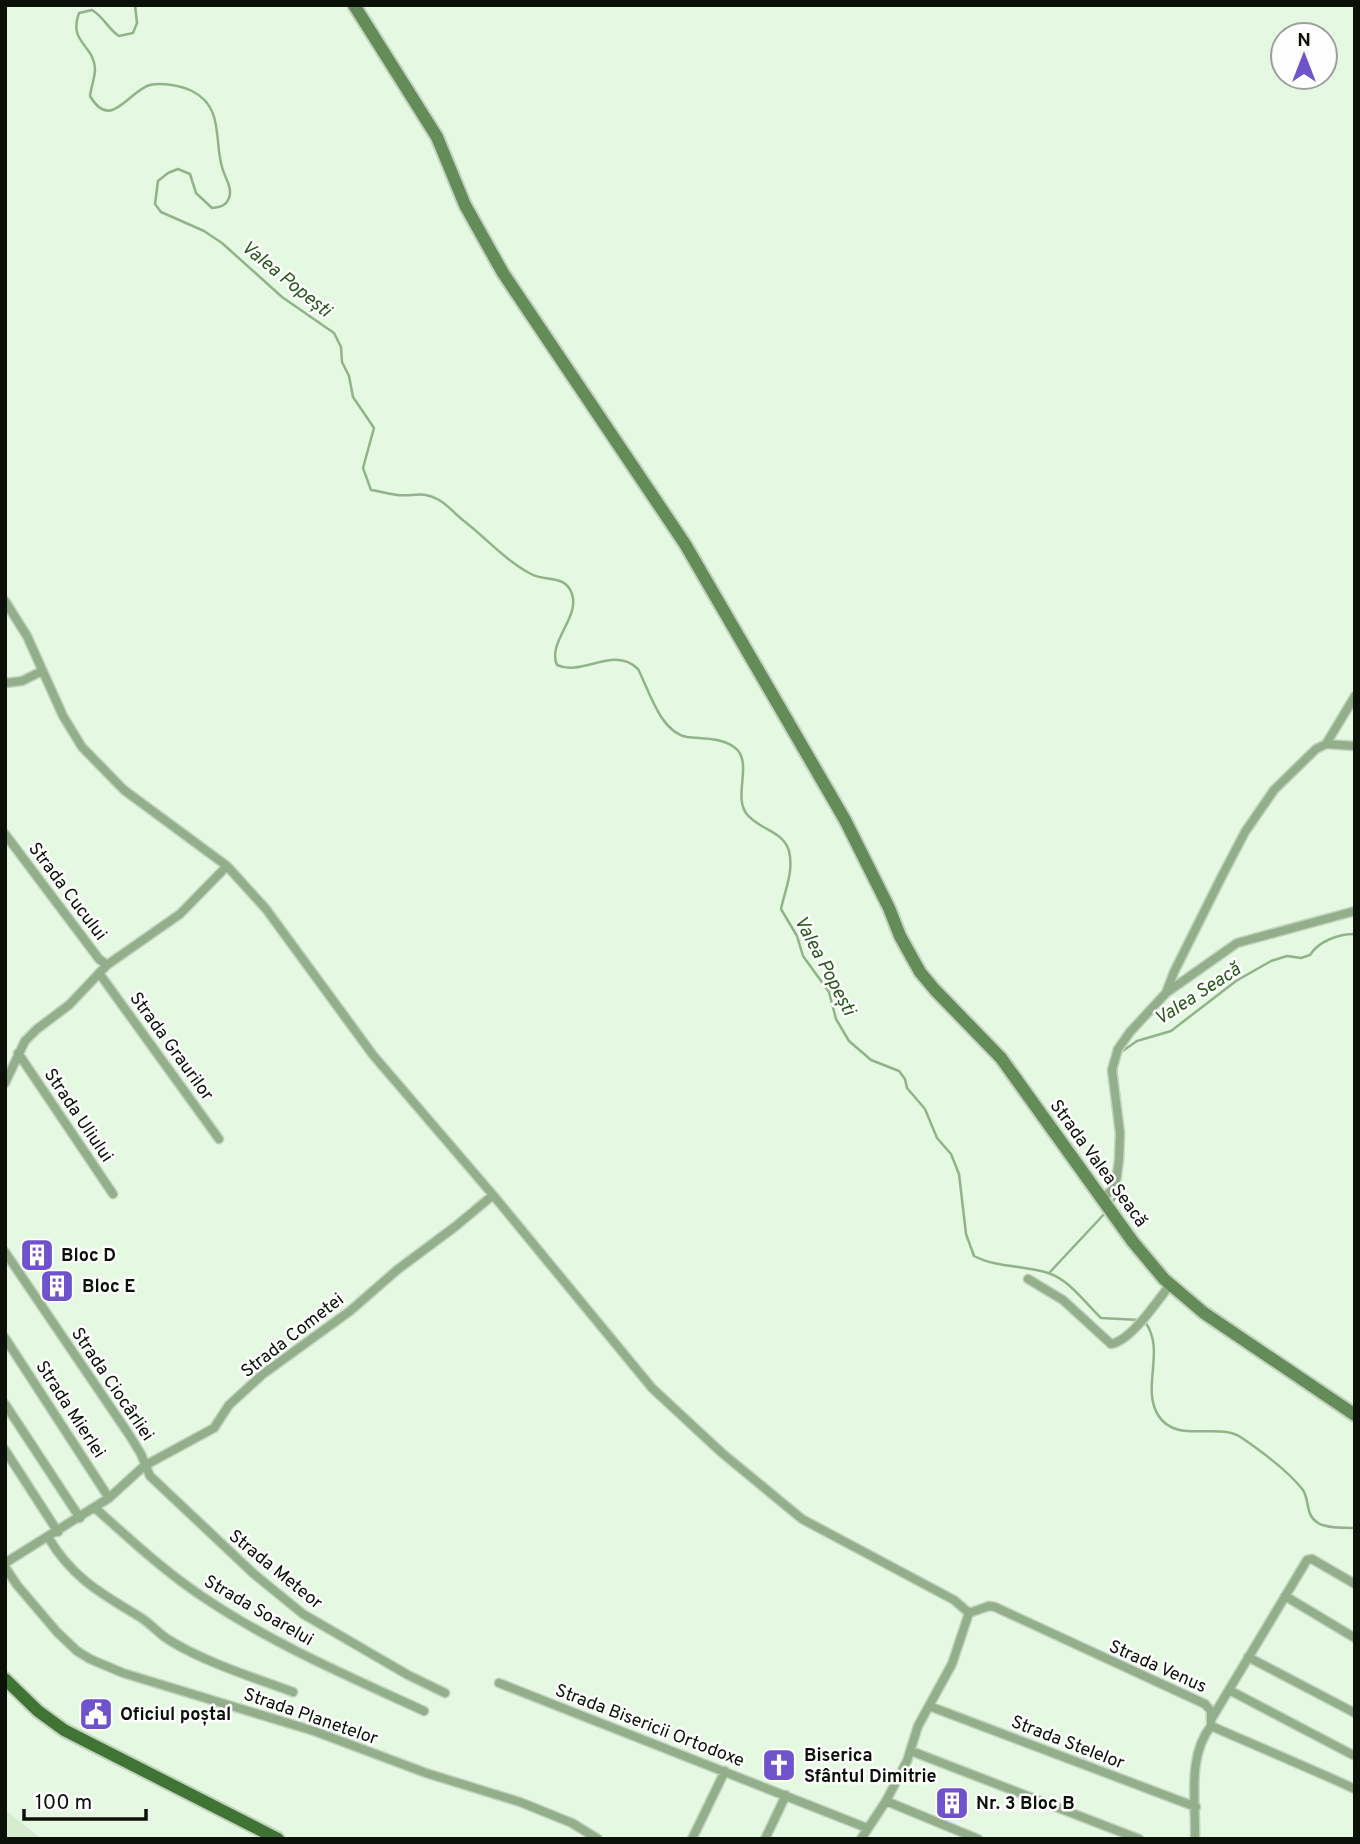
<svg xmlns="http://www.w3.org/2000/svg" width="1360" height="1844" font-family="Overpass,sans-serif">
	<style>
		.built { fill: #d5eccf }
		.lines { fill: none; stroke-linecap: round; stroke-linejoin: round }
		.stream { stroke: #91b389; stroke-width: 2.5 }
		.street-casing { stroke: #c2d3be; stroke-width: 11 }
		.secondary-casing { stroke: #c2d3be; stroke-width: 16 }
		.primary-casing { stroke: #c2d3be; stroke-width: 16 }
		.street { stroke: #92ae8b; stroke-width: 8 }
		.secondary { stroke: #638c59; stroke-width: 12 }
		.primary { stroke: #407434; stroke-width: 12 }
		.labels { text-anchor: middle; stroke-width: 5; stroke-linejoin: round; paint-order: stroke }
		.street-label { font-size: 18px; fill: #0b1109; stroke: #fefefe }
		.poi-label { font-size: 18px; font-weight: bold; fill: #0b1109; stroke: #fefefe; text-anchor: start }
		.water-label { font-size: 19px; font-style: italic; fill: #29561d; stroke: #fefefe }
	</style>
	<rect width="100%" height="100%" fill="#e5f8e1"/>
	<!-- built -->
	<path class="built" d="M5 1809V1810L42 1839H5Z"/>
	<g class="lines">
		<!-- stream -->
		<path class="stream" d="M135 5 137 23 133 33 119 36C108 29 104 17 92 10L79 13C68 43 94 44 95 69 95 77 91 88 90 96 111 132 128 91 150 85 162 82 182 86 192 91 224 107 214 140 222 167 224 176 233 188 229 198 226 206 220 207 212 208L196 193 190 174 178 169 168 173 158 181 155 204 161 212 204 231 222 243 282 297 334 333 341 347 342 362 349 376 353 397 374 428 363 468 371 490C379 491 388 494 397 495 414 497 421 490 439 500 448 505 455 514 464 521 486 538 506 561 531 574 546 582 565 574 572 594 580 618 547 642 557 665 583 677 613 645 638 669 649 690 660 732 687 737 702 739 720 737 734 747 754 761 733 795 746 813 758 830 783 830 789 851 794 871 785 890 781 909L797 936 803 956 829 992 836 1019 849 1041 871 1060 899 1071 905 1079 907 1088 925 1109 937 1138 951 1154 959 1174 966 1234 974 1256C997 1268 1023 1265 1048 1273 1070 1280 1085 1303 1101 1318L1140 1320
			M1121 1052 1137 1041 1171 1031 1236 981 1271 961 1287 956 1301 958 1310 955C1319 941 1338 934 1355 934
			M1116 1068 1123 1130
			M1111 1205 1117 1194 1120 1179
			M1050 1272 1107 1211
			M1145 1322C1166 1350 1141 1387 1158 1415 1176 1445 1219 1421 1242 1438 1261 1451 1289 1472 1303 1490 1310 1501 1305 1515 1318 1523 1328 1529 1344 1527 1355 1528"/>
		<!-- street casing -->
		<g class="street-casing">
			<path id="street" d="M5 601 27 636 63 716 82 747 124 790 227 866 266 909 373 1055 493 1195 652 1388 722 1453 802 1519 954 1600 969 1613
				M5 683 22 681 42 671
				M1326 744 1355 696
				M5 834 99 959 107 965
				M99 973 219 1139
				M1166 993 1237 943 1355 911
				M18 1053 113 1194
				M5 1083 25 1041 37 1029 69 1005 107 965 180 914 227 866
				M1103 1198 1114 1188 1116 1182 1119 1160 1120 1133 1112 1070 1118 1049 1130 1032 1166 993 1174 972 1222 876 1245 832 1274 790 1316 749 1326 744 1355 746
				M5 1252 130 1436 141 1454 150 1476 254 1574 303 1614 408 1675 445 1693
				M1028 1279 1063 1300 1111 1344C1131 1341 1158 1300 1170 1285
				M5 1338 109 1498
				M5 1404 80 1518
				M5 1450 58 1532
				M95 1508C131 1540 166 1573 206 1599 275 1645 350 1677 424 1711
				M48 1537C72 1578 102 1594 140 1617 151 1624 159 1634 169 1640 204 1662 255 1678 293 1692
				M5 1563 109 1498 144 1466 214 1428 229 1405 263 1374 350 1311 397 1270 456 1226 493 1195
				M5 1567 17 1585 57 1632 77 1651 90 1659 123 1673 314 1731 426 1773 520 1802 572 1823 598 1839
				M1285 1596 1355 1638
				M969 1613 989 1606 995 1607 1205 1704 1211 1711V1726
				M1248 1657 1355 1713
				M499 1683 867 1828
				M1229 1690 1353 1755
				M929 1706 1196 1807
				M1212 1718 1307 1560 1312 1559 1355 1584
				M1211 1726C1259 1747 1307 1767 1355 1789
				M911 1751 1139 1839
				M886 1801 978 1839
				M692 1839 725 1771
				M765 1839 786 1795
				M861 1839 886 1801 907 1761 918 1726 952 1664 969 1613
				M1195 1839C1196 1802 1187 1756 1211 1726"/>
		</g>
		<!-- secondary casing -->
		<g class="secondary-casing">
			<path id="secondary" d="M354 5 437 137 465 205 503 273 685 544 845 820 889 908 900 936 920 972 935 990 1001 1058 1133 1242 1164 1279 1204 1313 1355 1415"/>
		</g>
		<!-- primary casing -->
		<g class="primary-casing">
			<path id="primary" d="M5 1679 38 1711 64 1730 278 1839"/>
		</g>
		<!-- street -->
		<use href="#street" class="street"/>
		<!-- secondary -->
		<use href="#secondary" class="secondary"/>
		<!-- primary -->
		<use href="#primary" class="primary"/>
	</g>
	<!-- icons -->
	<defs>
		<g id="building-square" transform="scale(1.75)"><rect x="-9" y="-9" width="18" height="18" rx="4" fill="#6f53cc" stroke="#fefefe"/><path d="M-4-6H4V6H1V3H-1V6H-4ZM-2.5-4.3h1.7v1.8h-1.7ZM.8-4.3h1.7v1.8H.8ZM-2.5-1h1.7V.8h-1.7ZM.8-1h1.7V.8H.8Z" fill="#fff"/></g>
		<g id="civic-square" transform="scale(1.75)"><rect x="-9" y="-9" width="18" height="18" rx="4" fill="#6f53cc" stroke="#fefefe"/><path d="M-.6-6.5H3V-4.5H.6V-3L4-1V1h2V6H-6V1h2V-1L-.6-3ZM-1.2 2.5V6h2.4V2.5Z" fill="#fff"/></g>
		<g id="church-square" transform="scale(1.75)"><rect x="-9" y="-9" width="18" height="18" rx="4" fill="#6f53cc" stroke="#fefefe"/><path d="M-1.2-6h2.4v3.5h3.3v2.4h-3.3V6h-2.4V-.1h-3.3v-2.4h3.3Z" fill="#fff"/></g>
	</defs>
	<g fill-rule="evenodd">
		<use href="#building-square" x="37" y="1255"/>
		<use href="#building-square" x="57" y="1286"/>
		<use href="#civic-square" x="96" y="1714"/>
		<use href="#church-square" x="779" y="1765"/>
		<use href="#building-square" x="952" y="1803"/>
	</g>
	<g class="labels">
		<!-- street labels -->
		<g class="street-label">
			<text transform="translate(68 891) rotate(53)" y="6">Strada Cucului</text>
			<text transform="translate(172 1046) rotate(54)" y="6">Strada Graurilor</text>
			<text transform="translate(79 1115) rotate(56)" y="6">Strada Uliului</text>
			<text transform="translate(1099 1163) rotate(54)" y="6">Strada Valea Seacă</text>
			<text transform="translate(292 1335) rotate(-38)" y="6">Strada Cometei</text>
			<text transform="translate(113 1384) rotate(56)" y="6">Strada Ciocârliei</text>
			<text transform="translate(71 1409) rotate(57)" y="6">Strada Mierlei</text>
			<text transform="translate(276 1569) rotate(39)" y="6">Strada Meteor</text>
			<text transform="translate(259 1610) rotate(30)" y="6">Strada Soarelui</text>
			<text transform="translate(1158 1666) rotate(24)" y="6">Strada Venus</text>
			<text transform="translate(311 1716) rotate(19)" y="6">Strada Planetelor</text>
			<text transform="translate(650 1725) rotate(21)" y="6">Strada Bisericii Ortodoxe</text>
			<text transform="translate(1068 1742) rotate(21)" y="6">Strada Stelelor</text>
		</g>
		<!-- poi labels -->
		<g class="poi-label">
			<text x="61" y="1261">Bloc D</text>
			<text x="82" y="1292">Bloc E</text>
			<text x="120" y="1720">Oficiul poștal</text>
			<text x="804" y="1761">Biserica<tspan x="804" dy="21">Sfântul Dimitrie</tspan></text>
			<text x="976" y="1809">Nr. 3 Bloc B</text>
		</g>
		<!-- water labels -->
		<g class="water-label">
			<text transform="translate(287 278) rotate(39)" y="7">Valea Popești</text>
			<text transform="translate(826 965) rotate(62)" y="7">Valea Popești</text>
			<text transform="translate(1197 993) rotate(-33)" y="7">Valea Seacă</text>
		</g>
	</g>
	<!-- border -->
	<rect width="1360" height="1844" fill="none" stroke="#0b1109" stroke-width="14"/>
	<!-- north arrow -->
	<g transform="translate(1304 56)"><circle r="33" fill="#fefefe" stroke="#9d9f9c" stroke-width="2"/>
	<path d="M0-5L12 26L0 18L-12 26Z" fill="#6f53cc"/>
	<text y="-10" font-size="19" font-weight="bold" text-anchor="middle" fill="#0b1109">N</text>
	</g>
	<!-- scale -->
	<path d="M24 1809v10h122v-10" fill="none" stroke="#0b1109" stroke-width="3.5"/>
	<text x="35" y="1809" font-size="21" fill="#0b1109" stroke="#fefefe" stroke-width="5" paint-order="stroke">100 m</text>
</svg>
